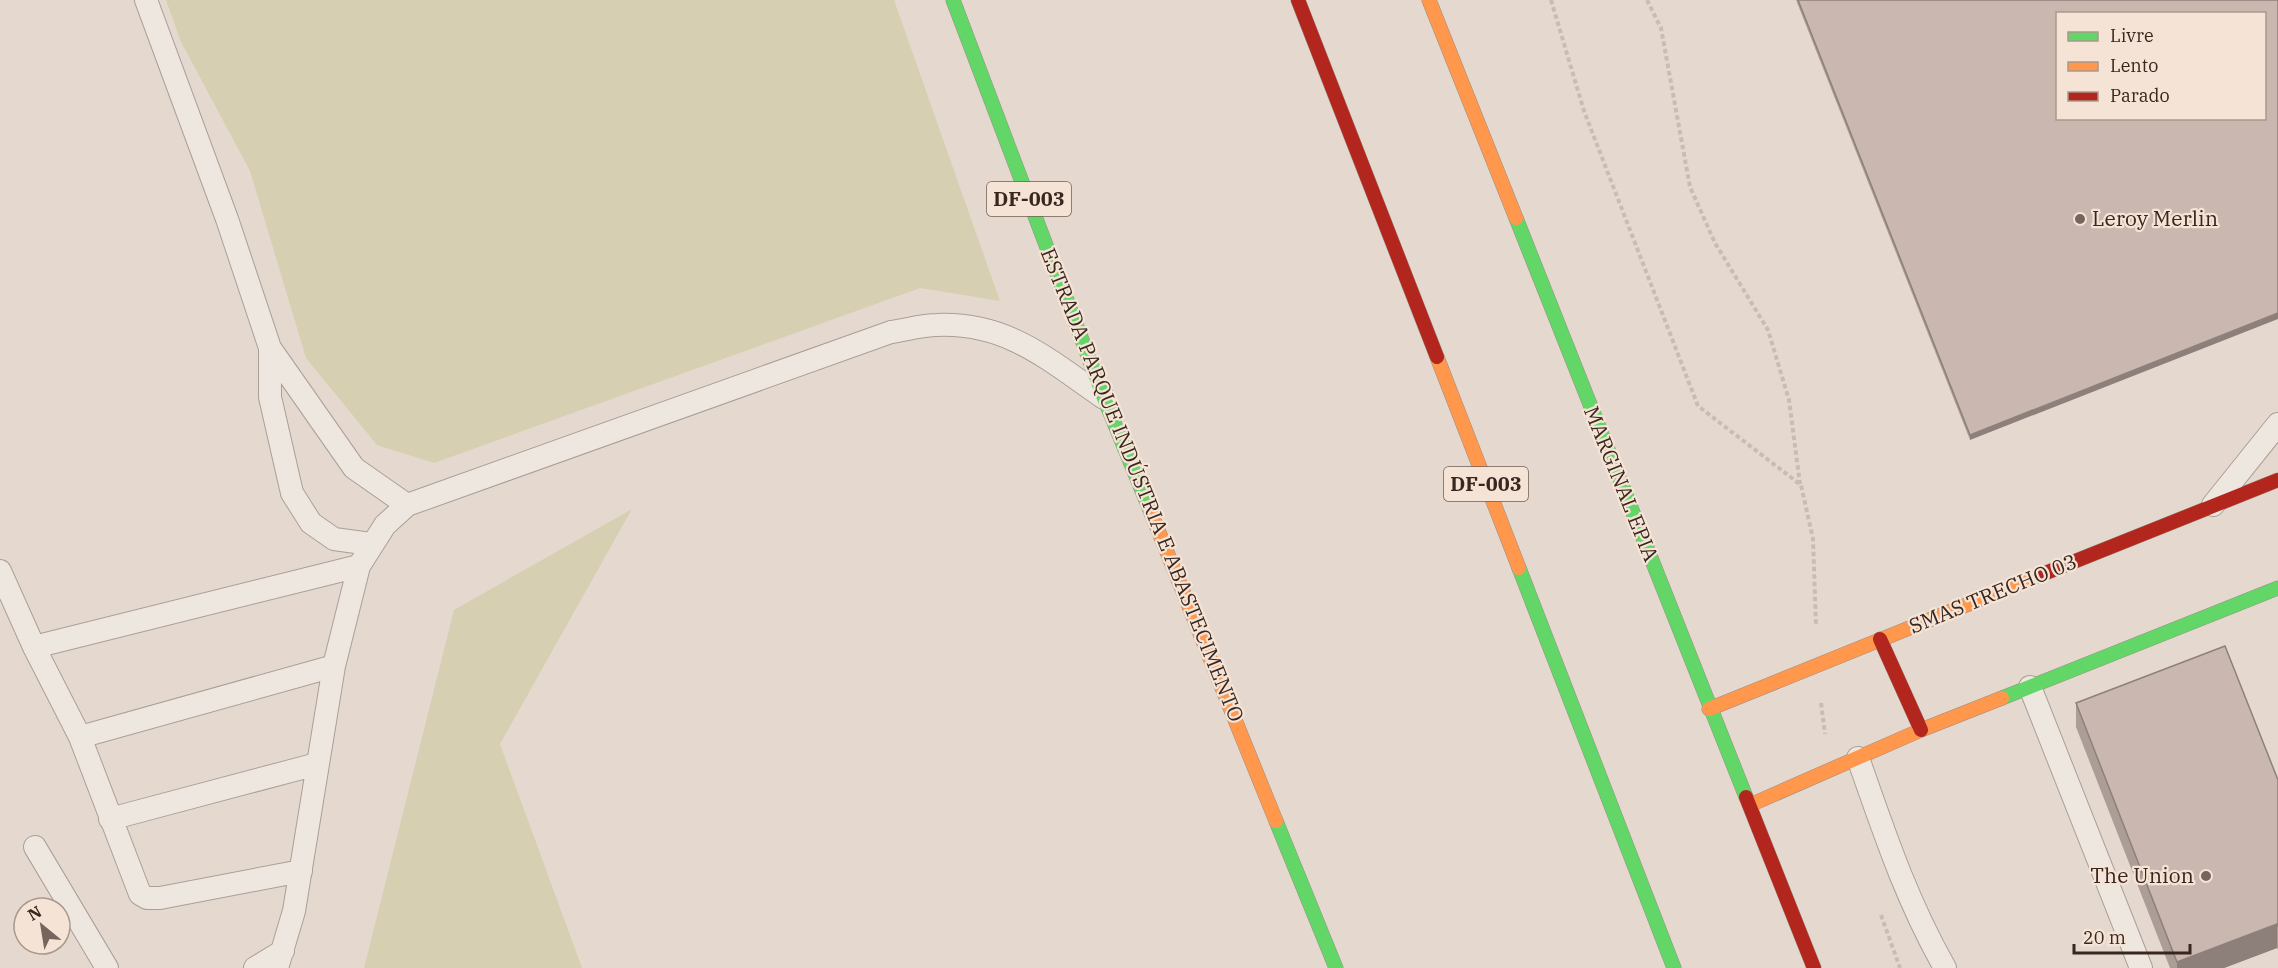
<svg xmlns="http://www.w3.org/2000/svg" width="2278" height="968" font-family="'IBM Plex Serif',serif">
	<style>
		.green { fill: #d7cfb1 }
		.lines { fill: none; stroke-linecap: round; stroke-linejoin: round }
		.lane-casing { stroke: #aa9f97; stroke-width: 24 }
		.fast-casing { stroke: #9a8e88; stroke-width: 15 }
		.slow-casing { stroke: #9a8e88; stroke-width: 15 }
		.jam-casing { stroke: #9a8e88; stroke-width: 15 }
		.path { stroke: #c6bdb7; stroke-width: 4; stroke-dasharray: 4.5 3; stroke-linecap: butt }
		.lane { stroke: #eee7e0; stroke-width: 22 }
		.fast { stroke: #63d668; stroke-width: 14 }
		.slow { stroke: #ff974d; stroke-width: 14 }
		.jam { stroke: #b3261e; stroke-width: 14 }
		.wall { fill: #ad9d97 }
		.shaded-wall { fill: #8d807b }
		.building { fill: #c9b7b0; stroke: #8d807b; stroke-width: 1.5; fill-rule: evenodd }
		.poi-dot { fill: #75655d; stroke: #f5e4d5; stroke-width: 2 }
		.labels { text-anchor: middle; stroke-width: 4.5; stroke-linejoin: round; paint-order: stroke }
		.shield { fill: #f5e4d5; stroke: #715f56; stroke-width: 1.5 }
		.shield-label { font-size: 20px; font-weight: bold; fill: #39261f }
		.poi-label { font-size: 21px; fill: #39261f; stroke: #f5e4d5; text-anchor: start }
		.street-label { font-size: 21px; fill: #39261f; stroke: #f5e4d5 }
	</style>
	<rect width="100%" height="100%" fill="#e5d9cf"/>
	<!-- green -->
	<path class="green" d="M166 0H894L1000 301 920 288 434 463 377 445 306 358 250 171 181 42Z
		M632 509 500 744 582 968H364L454 610Z"/>
	<g class="lines">
		<!-- lane casing -->
		<g class="lane-casing">
			<path id="lane" d="M146 0 227 219 270 348V397L292 493 311 523 334 539 371 544
				M270 348 354 468 407 505
				M2213 505 2278 424
				M0 571 34 647 80 737 140 894 147 898H160L301 871
				M34 647 359 566
				M2030 687 2141 968
				M80 737 334 666
				M1858 758C1884 832 1906 899 1945 968
				M110 819 317 764
				M35 847 107 968
				M255 968 283 951
				M277 968 294 911 334 666 359 566 385 525 407 505 891 332C906 330 922 325 937 325 1008 322 1050 361 1104 398"/>
		</g>
		<!-- fast casing -->
		<g class="fast-casing">
			<path id="fast" d="M953 0 1104 398 1152 515
				M1516 218 1746 797
				M1519 568 1674 968
				M2002 698 2278 588
				M1276 821 1336 968"/>
		</g>
		<!-- slow casing -->
		<g class="slow-casing">
			<path id="slow" d="M1429 0 1516 218
				M1437 357 1519 568
				M1152 515 1276 821
				M1709 709 2038 576
				M1750 805 1921 730 2002 698"/>
		</g>
		<!-- jam casing -->
		<g class="jam-casing">
			<path id="jam" d="M1298 0 1437 357
				M2038 576 2278 480
				M1880 639 1921 730
				M1746 797 1814 968"/>
		</g>
		<!-- path -->
		<path class="path" d="M1551 0 1584 111 1698 406 1801 485 1813 539 1816 626
			M1647 0 1661 28 1690 187 1715 243 1768 330 1789 400 1800 484
			M1821 703 1825 734
			M1881 915 1900 968"/>
		<!-- lane -->
		<use href="#lane" class="lane"/>
		<!-- fast -->
		<use href="#fast" class="fast"/>
		<!-- slow -->
		<use href="#slow" class="slow"/>
		<!-- jam -->
		<use href="#jam" class="jam"/>
	</g>
	<!-- wall -->
	<path class="wall" d="M1796 0H2278L1970 440Z
		M2076 703 2278 780V950L2277 948 2224 968H2170L2076 727Z"/>
	<!-- shaded-wall -->
	<path class="shaded-wall" d="M2278 313V319L1970 440V435Z
		M2277 924V948L2224 968H2177V962Z"/>
	<!-- building -->
	<path class="building" d="M1798 0H2278V313L1970 435ZM2058 14H2265V118H2058Z
		M2225 646 2278 780V927L2277 924 2177 962 2076 703Z"/>
	<!-- markers -->
	<g class="poi-dot">
		<circle cx="2080" cy="219" r="6"/>
		<circle cx="2206" cy="876" r="6"/>
	</g>
	<g class="labels">
		<!-- shield labels -->
		<g class="shield">
			<rect x="987" y="182" width="84" height="34" rx="4.5"/>
			<rect x="1444" y="467" width="84" height="34" rx="4.5"/>
		</g>
		<g class="shield-label">
			<text x="1029" y="206">DF-003</text>
			<text x="1486" y="491">DF-003</text>
		</g>
		<!-- poi labels -->
		<g class="poi-label">
			<text x="2092" y="226">Leroy Merlin</text>
			<text x="2194" y="883" text-anchor="end">The Union</text>
		</g>
		<!-- street labels -->
		<g class="street-label">
			<text transform="translate(1621 484) rotate(68)" y="7">MARGINAL EPIA</text>
			<text transform="translate(1142 485) rotate(68)" y="7">ESTRADA PARQUE INDÚSTRIA E ABASTECIMENTO</text>
			<text transform="translate(1993 594) rotate(-22)" y="7">SMAS TRECHO 03</text>
		</g>
	</g>
	<!-- legend -->
	<rect x="2056" y="12" width="210" height="108" fill="#f5e4d5" stroke="#aa988c" stroke-width="1.5"/>
	<rect x="2068" y="32" width="30" height="9" fill="#63d668" stroke="#aa988c" stroke-width="1.5"/>
	<text x="2110" y="42" font-size="18" fill="#39261f">Livre</text>
	<rect x="2068" y="62" width="30" height="9" fill="#ff974d" stroke="#aa988c" stroke-width="1.5"/>
	<text x="2110" y="72" font-size="18" fill="#39261f">Lento</text>
	<rect x="2068" y="92" width="30" height="9" fill="#b3261e" stroke="#aa988c" stroke-width="1.5"/>
	<text x="2110" y="102" font-size="18" fill="#39261f">Parado</text>
	<!-- north arrow -->
	<g transform="translate(42 926) rotate(330)"><circle r="28" fill="#f5e4d5" stroke="#aa988c" stroke-width="1.5"/>
	<path d="M0-4.5L10 22L0 15L-10 22Z" fill="#75655d"/>
	<text y="-9" font-size="16" font-weight="bold" text-anchor="middle" fill="#39261f">N</text>
	</g>
	<!-- scale -->
	<path d="M2074 944v9h116v-9" fill="none" stroke="#39261f" stroke-width="3"/>
	<text x="2083" y="944" font-size="18" fill="#39261f" stroke="#f5e4d5" stroke-width="4.5" paint-order="stroke">20 m</text>
</svg>
